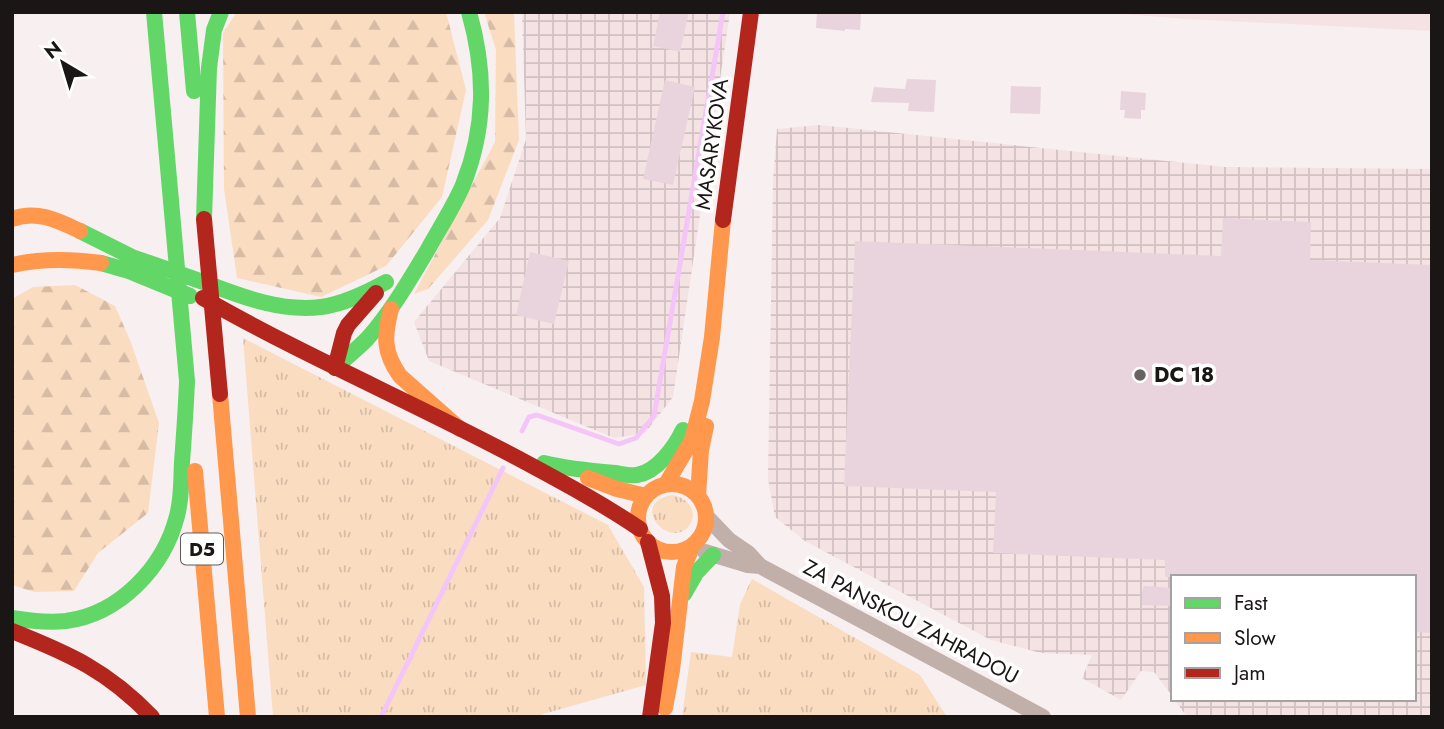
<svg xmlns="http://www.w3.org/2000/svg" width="1444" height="729" font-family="Jost,sans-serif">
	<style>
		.built { fill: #f5e2e3 }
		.industrial { fill: url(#industrial-grid) }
		.grass { fill: url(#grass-tufts) }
		.forest { fill: url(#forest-firs) }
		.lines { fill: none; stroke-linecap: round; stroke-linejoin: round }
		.stream { stroke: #f4c6f8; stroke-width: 5 }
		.building { fill: #e9d4dd }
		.street { stroke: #c1afaa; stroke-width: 16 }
		.fast { stroke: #63d668; stroke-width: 16 }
		.slow { stroke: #ff974d; stroke-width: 16 }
		.jam { stroke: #b3261e; stroke-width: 16 }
		.fast-bridge { stroke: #63d668; stroke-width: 16 }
		.jam-bridge { stroke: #b3261e; stroke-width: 16 }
		.poi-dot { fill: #686262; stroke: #fff; stroke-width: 2.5 }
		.labels { text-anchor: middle; stroke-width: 7; stroke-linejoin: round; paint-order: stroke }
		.shield { fill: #fff; stroke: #5f5c5c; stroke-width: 2 }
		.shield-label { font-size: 19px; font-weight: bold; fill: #1b1616 }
		.street-label { font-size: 21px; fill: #1b1616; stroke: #fff }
		.poi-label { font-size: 21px; font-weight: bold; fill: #1b1616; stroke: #fff; text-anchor: start }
	</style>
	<defs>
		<pattern id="industrial-grid" width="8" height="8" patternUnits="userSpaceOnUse" patternTransform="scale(1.75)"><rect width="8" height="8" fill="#f5e2e3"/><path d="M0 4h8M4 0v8" fill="none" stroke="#d1c1c2"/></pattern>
		<pattern id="grass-tufts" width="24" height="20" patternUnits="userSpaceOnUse" patternTransform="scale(1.75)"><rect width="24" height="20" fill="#fadcc1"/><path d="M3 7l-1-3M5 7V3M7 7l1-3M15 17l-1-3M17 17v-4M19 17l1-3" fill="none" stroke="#d6bca5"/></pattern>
		<pattern id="forest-firs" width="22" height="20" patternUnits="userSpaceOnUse" patternTransform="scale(1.75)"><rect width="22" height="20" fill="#fadcc1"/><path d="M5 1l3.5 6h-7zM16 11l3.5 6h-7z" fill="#d6bca5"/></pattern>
	</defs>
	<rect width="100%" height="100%" fill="#f8eff0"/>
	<!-- built -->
	<path class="built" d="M1099 12H1432V31L1186 19Z"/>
	<!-- industrial -->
	<path class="industrial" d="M522 12H730L673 397 645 433 614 438 429 361 414 322 500 218 526 139Z
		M819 125 1225 167 1432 169V717H1187L1174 699H1414V577H1173V697L1154 672 1141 671 1121 700 1082 678 1092 655 1041 653 991 640 805 541 775 517 768 479 773 180 777 129Z"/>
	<!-- grass -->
	<path class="grass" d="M243 338 608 525 644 587 646 685 543 714 539 717H273Z
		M672 495C688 497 700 513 688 527 668 549 628 503 672 495Z
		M752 579 920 675 947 717H682L691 652 732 657 740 604Z"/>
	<!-- forest -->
	<path class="forest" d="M237 12H446L466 90 442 197 386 266 321 297 237 278 224 189 223 33Z
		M484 12H514L519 140 488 220 428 289 414 294 495 142 496 50Z
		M75 285 115 306 130 340 159 423 148 513 98 553 74 591 34 592 12 585V299L33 287Z"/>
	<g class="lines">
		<!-- stream -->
		<path class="stream" d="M522 431 529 417 537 415 619 444 636 438 654 416 723 12
			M381 717 503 468"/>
	</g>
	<!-- building -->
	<path class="building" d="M660 12H689L680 52 653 46Z
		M817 12H861L860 30 845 29V31L816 28Z
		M907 79 936 80 934 112 908 111 909 103 871 102 874 87 905 89Z
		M665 80 695 87 673 185 643 179Z
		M1011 86 1041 87 1040 114 1010 113Z
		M1121 91 1146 93 1145 110H1141V119L1124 118 1125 110H1120Z
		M1223 218 1311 222 1310 260 1432 265V633L1414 632V577H1165V560L993 553 996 492 844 486 855 241 1221 256Z
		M530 252 569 261 554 324 516 315Z
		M1144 586 1173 588V606L1142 605V592Z"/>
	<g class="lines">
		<!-- street -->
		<path class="street" d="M706 516 729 540 748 553 760 566 1043 717
			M705 552 748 565 760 566"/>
		<!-- fast -->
		<path class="fast" d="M154 12 171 201
			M187 12 194 91
			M204 219 209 68 214 30 221 12
			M80 231 148 265
			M135 258C159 266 182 275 206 283 243 297 281 312 321 307 344 304 366 293 386 282
			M101 263 129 271 190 296
			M335 368C346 358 357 349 367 339 391 312 409 281 427 251 439 229 453 208 463 185 486 127 486 72 469 12
			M544 463C568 469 591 471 615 473 622 474 630 476 637 475 657 472 675 447 683 430
			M684 594 696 573 713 555
			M12 618C30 621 47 623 66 621 120 614 164 567 177 516 182 498 181 480 182 462 184 435 186 408 187 381"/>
		<!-- slow -->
		<path class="slow" d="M12 219C37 210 57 220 80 231
			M12 265C42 258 71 259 101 263
			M391 309C384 336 383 352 400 376L460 429
			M220 394 248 717
			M195 471 217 717
			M588 478 617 489 646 496
			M666 484 692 440 702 401 712 337 723 220
			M638 518a34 34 0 1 1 68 0a34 34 0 1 1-68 0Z
			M698 496 701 450 706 426
			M665 708 672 670 684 567 690 552"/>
		<!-- jam -->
		<path class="jam" d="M723 220 751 12
			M203 298C308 358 419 405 525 462 564 483 603 504 640 529
			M335 368 344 333 348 325 376 293
			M648 542 662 596 663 623 650 717
			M12 631C70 654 108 671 152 717"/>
		<!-- fast-bridge -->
		<path class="fast-bridge" d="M171 201 187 381"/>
		<!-- jam-bridge -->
		<path class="jam-bridge" d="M204 219 220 394"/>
	</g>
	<!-- markers -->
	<circle class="poi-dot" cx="1140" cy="375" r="7"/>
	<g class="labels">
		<!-- shield labels -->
		<rect class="shield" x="181" y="533.5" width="42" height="31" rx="5"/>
		<g class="shield-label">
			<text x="202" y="556">D5</text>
		</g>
		<!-- street labels -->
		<g class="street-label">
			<text transform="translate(712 144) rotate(-82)" y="7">MASARYKOVA</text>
			<text transform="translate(911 622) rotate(28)" y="7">ZA PANSKOU ZAHRADOU</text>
		</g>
		<!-- poi labels -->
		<g class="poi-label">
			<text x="1154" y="382">DC 18</text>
		</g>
	</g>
	<!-- border -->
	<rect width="1444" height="729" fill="none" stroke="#1b1616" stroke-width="28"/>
	<!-- legend -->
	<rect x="1171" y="575" width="245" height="126" fill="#ffffff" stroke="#a4a2a2" stroke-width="2"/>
	<rect x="1185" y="598" width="35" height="10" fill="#63d668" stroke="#a4a2a2" stroke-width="2"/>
	<text x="1234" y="610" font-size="21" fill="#1b1616">Fast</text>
	<rect x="1185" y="633" width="35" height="10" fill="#ff974d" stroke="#a4a2a2" stroke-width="2"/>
	<text x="1234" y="645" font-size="21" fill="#1b1616">Slow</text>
	<rect x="1185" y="668" width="35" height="10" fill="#b3261e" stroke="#a4a2a2" stroke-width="2"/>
	<text x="1234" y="680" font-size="21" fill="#1b1616">Jam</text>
	<!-- north arrow -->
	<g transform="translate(63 63) rotate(322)" stroke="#ffffff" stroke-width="5" paint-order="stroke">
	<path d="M0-5L12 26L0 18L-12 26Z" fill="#1b1616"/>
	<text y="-10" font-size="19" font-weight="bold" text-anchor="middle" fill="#1b1616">N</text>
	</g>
</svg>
